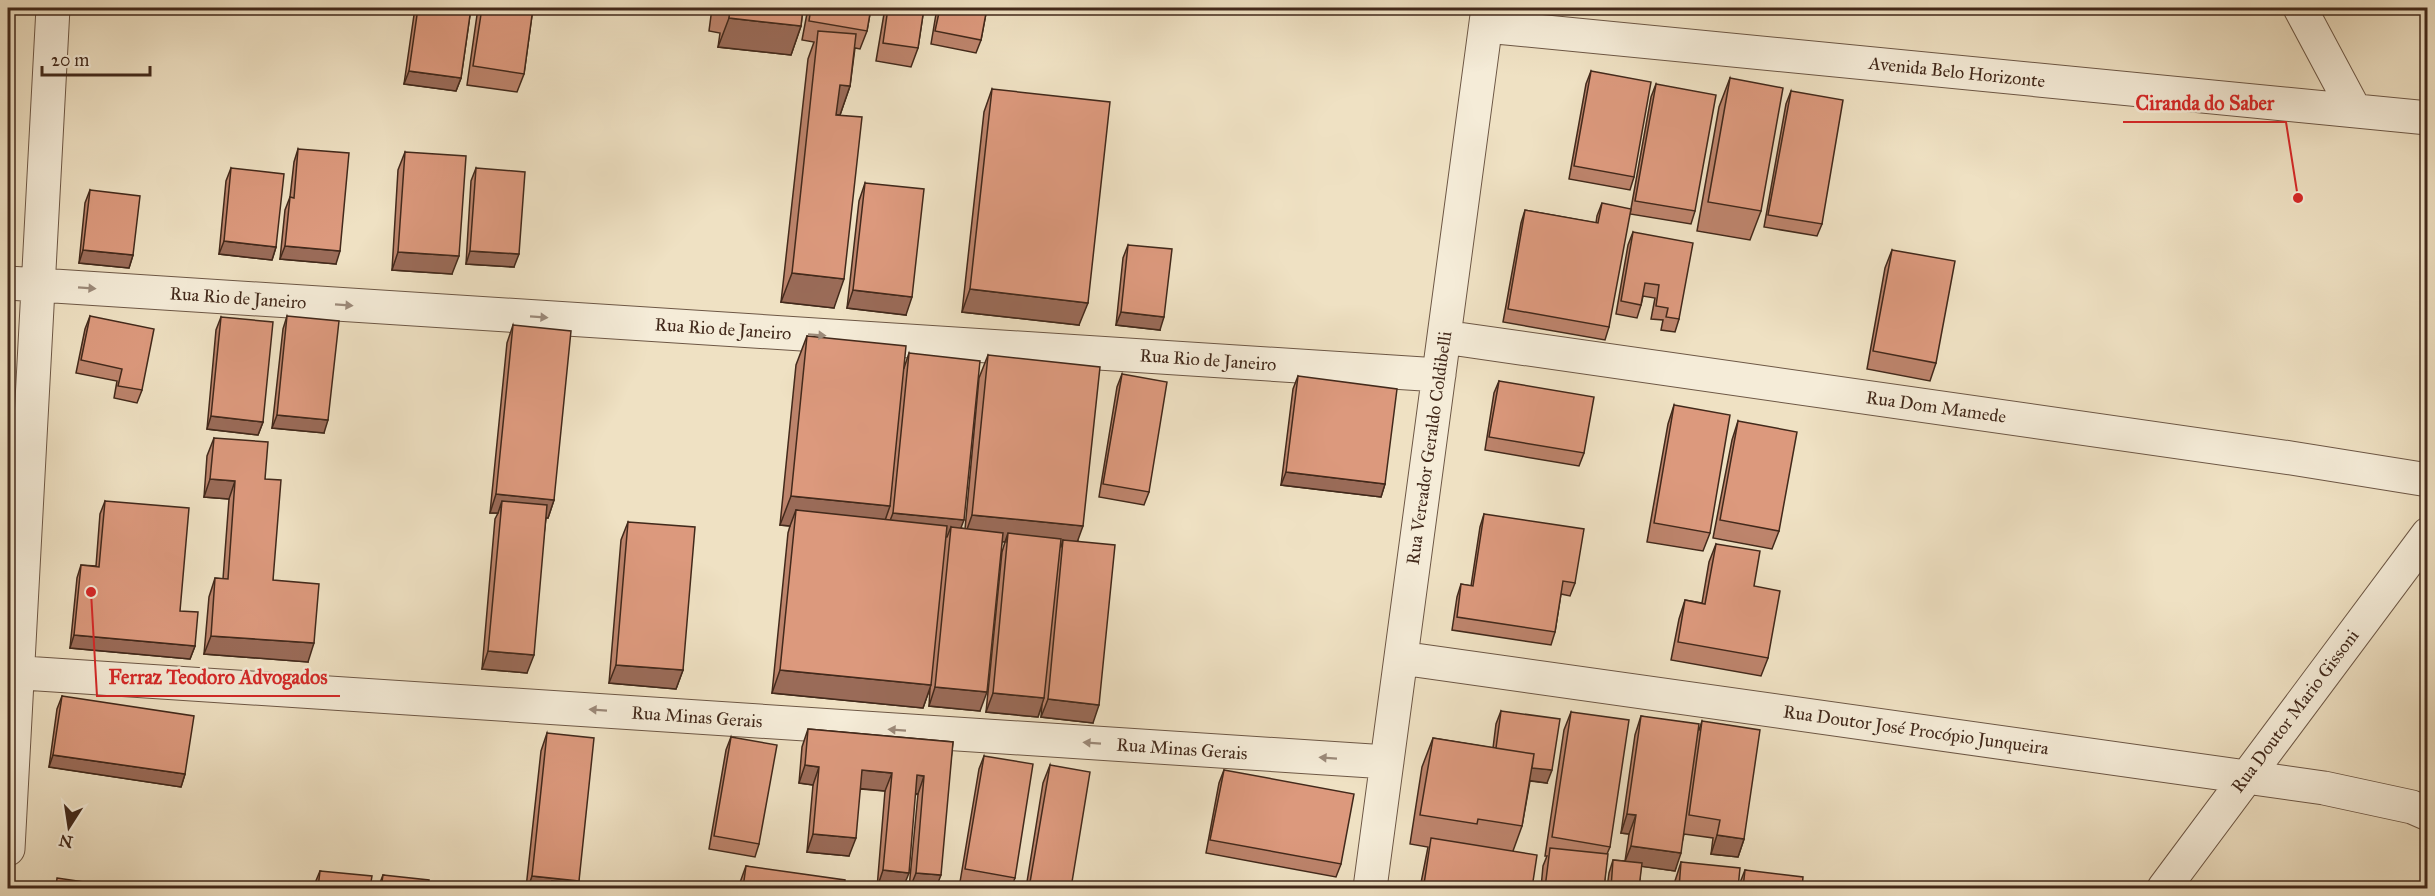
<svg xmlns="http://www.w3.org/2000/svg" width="2435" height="896" font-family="'IM FELL Great Primer',serif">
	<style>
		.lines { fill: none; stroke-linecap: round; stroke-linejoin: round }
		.minor-casing { stroke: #6d5745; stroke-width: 35 }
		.minor { stroke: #f5ecd8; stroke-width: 33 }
		.wall { fill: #bd846c; stroke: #42291b; stroke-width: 1.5 }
		.shaded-wall { fill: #9a6b58; stroke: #42291b; stroke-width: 1.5 }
		.building { fill: #dc997d; stroke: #42291b; stroke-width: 1.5 }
		.oneway { fill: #9c8a7a }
		.labels { text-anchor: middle; stroke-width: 5; stroke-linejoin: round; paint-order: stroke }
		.street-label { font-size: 18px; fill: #42291b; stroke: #f5ecd8 }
		.leader { fill: none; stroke: #d62828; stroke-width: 2 }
		.callout-dot { fill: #d62828; stroke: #f5ecd8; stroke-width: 2 }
		.callout-label { font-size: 20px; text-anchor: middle; font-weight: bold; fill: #d62828; stroke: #f5ecd8; stroke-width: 5; stroke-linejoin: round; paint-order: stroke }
	</style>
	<rect width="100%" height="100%" fill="#efe1c3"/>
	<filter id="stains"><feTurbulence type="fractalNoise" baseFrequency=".00333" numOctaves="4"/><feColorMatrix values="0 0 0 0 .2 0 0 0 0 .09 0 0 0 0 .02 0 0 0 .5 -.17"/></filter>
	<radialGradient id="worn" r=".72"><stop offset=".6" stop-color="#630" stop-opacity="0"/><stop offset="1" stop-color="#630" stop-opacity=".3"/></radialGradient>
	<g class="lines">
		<!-- minor casing -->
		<g class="minor-casing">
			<path id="minor" d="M2300 8 2355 111
				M1486 26 2428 118
				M8 283 1439 375
				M1444 337 2291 458 2428 480
				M1401 658 2324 788 2412 807 2428 814
				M8 672 1387 762
				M8 849 53 8
				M1370 888 1488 8
				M2164 888 2428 534"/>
		</g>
		<!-- minor -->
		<use href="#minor" class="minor"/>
	</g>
	<!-- wall -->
	<path class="wall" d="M415 8H471L461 78 456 91 404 84Z
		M478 8H533L524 74 517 92 467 85Z
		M712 8H803L801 26 791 55 718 47 720 33 709 31Z
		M808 8H871L867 31 860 49 855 48 850 86 840 115 834 308 781 302 808 59 814 42 802 40Z
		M885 8H924L918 48 911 67 876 61Z
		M937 8H987L981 40 976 53 931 44Z
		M1591 71 1634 177 1630 190 1569 179 1586 84Z
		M1730 78 1761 211 1750 240 1697 231 1719 107Z
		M1656 84 1695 211 1691 224 1630 214 1651 97Z
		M992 89 1079 325 962 312 984 112Z
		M1791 91 1822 224 1817 236 1764 227 1786 104Z
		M298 149 336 264 280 259 285 210 290 197 294 162Z
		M405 152 452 274 392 270 398 170Z
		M231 168 276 247 272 260 219 254 226 181Z
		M476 168 514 267 466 264 471 181Z
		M865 183 906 315 847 308 859 201Z
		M90 190 133 255 129 268 79 263 85 203Z
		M1602 203 1609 327 1605 340 1503 322 1521 223 1525 210 1596 223 1597 216Z
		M1633 232 1679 319 1675 332 1661 330 1663 320 1651 319 1655 298 1643 296 1641 305 1637 318 1616 314 1628 245Z
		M1128 245 1160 330 1116 325 1123 258Z
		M1892 250 1936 363 1930 381 1867 369 1885 268Z
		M90 316 142 390 137 403 114 398 117 381 76 373 85 329Z
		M287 316 324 433 272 428 283 329Z
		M221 317 263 422 258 435 207 429 216 330Z
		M513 325 554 500 548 518H546L527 673 482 669 495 519 498 513H490L507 343Z
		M807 336 904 368 909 353 961 528 965 529 979 378 988 355 1078 541 1093 723 1041 717 1042 704 1038 717 986 712 1002 552 1005 542 1002 541 980 711 929 706 930 688 923 708 772 693 788 533 790 526 780 525 796 365Z
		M1122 374 1149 492 1144 505 1099 497 1117 387Z
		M1298 376 1385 484 1381 497 1281 485 1293 389Z
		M1499 381 1584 453 1579 466 1485 450 1494 393Z
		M1674 405 1710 533 1703 551 1647 542 1668 424Z
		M1738 421 1779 531 1772 549 1713 538 1732 440Z
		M214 438 265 479 273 580 308 662 204 654 209 597 215 578 223 579 229 499 204 497 207 456Z
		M105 501 180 611 195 646 190 659 70 648 77 578 81 565 96 566 100 514Z
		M1484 514 1575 583 1570 596 1561 594 1555 632 1551 645 1452 630 1457 597 1461 584 1471 586 1480 527Z
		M628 522 683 670 676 689 609 683 621 540Z
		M1716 544 1754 586 1768 658 1761 676 1671 660 1679 619 1685 600 1702 603 1709 562Z
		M62 696 185 774 181 787 49 767 57 709Z
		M1501 711 1547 783 1530 781 1522 826 1513 851 1532 888H1420L1428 847 1410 844 1422 767 1433 738 1493 748 1496 724Z
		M1571 712 1610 847 1607 854 1604 888H1541L1543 866 1547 856H1545L1564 730Z
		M1641 716 1699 730 1702 721 1744 839 1738 857 1711 854 1713 838 1684 834 1675 871 1641 866 1639 888H1607L1609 873 1613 860 1625 861 1629 834 1621 833 1635 735Z
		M808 729 953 742 936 888H909L918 794H916L877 888 885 791 860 789 849 856 807 852 813 785 799 783 802 747Z
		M547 733 579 881 578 883 612 888H526L541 751Z
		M731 737 759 844 755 857 709 849 726 750Z
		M984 756 1015 878 1011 888H959L962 883 960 882 979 769Z
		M1050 765 1071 888H1026L1043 783Z
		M1224 770 1341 864 1336 877 1206 853 1219 783Z
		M1681 862 1738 888H1674L1675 881Z
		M746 866 844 888H738Z
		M1745 870 1802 888H1738Z
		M320 871 370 888H313Z
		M383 875 428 888H378Z"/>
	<!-- shaded-wall -->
	<path class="shaded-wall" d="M729 18 801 26 791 55 718 47Z
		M409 71 461 78 456 91 404 84Z
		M840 85 850 86 840 115 829 114Z
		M224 241 276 247 272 260 219 254Z
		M285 246 340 251 336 264 280 259Z
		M83 250 133 255 129 268 79 263Z
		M470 251 519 254 514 267 466 264Z
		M398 252 459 256 452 274 392 270Z
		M792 273 844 279 834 308 781 302Z
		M970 289 1088 303 1079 325 962 312Z
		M853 290 912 297 906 315 847 308Z
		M1121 312 1164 317 1160 330 1116 325Z
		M277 415 328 420 324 433 272 428Z
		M211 416 263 422 258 435 207 429Z
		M1286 472 1385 484 1381 497 1281 485Z
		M210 479 235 481 229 499 204 497Z
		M496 494 554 500 548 518 501 514 502 501 498 513H490Z
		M791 496 890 506 880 535 796 510 790 526 780 525Z
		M893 513 964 520 957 538 951 527 947 537 886 531Z
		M972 515 1083 526 1075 548 1063 540 1061 547 1007 542 1008 533 1005 542 964 538Z
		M74 635 195 646 190 659 70 648Z
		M211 636 314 643 308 662 204 654Z
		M488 651 534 655 527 673 482 669Z
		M616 665 683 670 676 689 609 683Z
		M780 670 931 685 923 708 772 693Z
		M935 687 987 692 980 711 929 706Z
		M993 693 1044 698 1038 717 986 712Z
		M1048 699 1099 705 1093 723 1041 717Z
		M53 755 185 774 181 787 49 767Z
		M1494 762 1552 770 1547 783 1489 775Z
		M805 765 819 767 813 785 799 783Z
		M862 770 892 773 885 791 855 788Z
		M917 775 924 776 918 794 911 793Z
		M1627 814 1636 815 1629 834 1621 833Z
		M813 834 856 838 849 856 807 852Z
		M1717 835 1744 839 1738 857 1711 854Z
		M1631 846 1681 853 1675 871 1624 864Z
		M883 870 909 873 903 888H877Z
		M916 873 941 875 936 888H910Z
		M532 876 579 881 576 888 552 881 549 888H528Z"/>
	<!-- building -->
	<path class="building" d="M418 8H471L461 78 409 71Z
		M482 8H533L524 74 473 66Z
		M730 8H803L801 26 729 18Z
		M811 8H871L867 31 809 21Z
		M888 8H924L918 48 883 43Z
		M940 8H987L981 40 935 31Z
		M818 31 856 34 850 86 840 85 836 115 862 117 844 279 792 273Z
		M1591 71 1651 82 1634 177 1574 166Z
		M1730 78 1783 88 1761 211 1708 202Z
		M1656 84 1716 95 1695 211 1635 201Z
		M992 89 1110 102 1088 303 970 289Z
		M1791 91 1843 100 1822 224 1768 215Z
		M298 149 349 153 340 251 285 246 290 197 294 198Z
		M405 152 466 156 459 256 398 252Z
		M231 168 284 174 276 247 224 241Z
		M476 168 525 172 519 254 470 251Z
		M865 183 924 189 912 297 853 290Z
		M90 190 140 196 133 255 83 250Z
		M1602 203 1631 209 1609 327 1508 309 1525 210 1598 223Z
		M1633 232 1693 243 1679 319 1666 317 1668 308 1656 306 1659 285 1645 283 1641 305 1621 301Z
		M1128 245 1172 249 1164 317 1121 312Z
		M1892 250 1955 261 1936 363 1873 351Z
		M90 316 154 329 142 390 118 386 122 369 81 360Z
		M287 316 339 321 328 420 277 415Z
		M221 317 273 322 263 422 211 416Z
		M513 325 571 331 554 500 496 494Z
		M807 336 906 346 890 506 791 496Z
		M909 353 980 361 964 520 893 513Z
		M988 355 1100 367 1083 526 972 515Z
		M1122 374 1167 382 1149 492 1103 484Z
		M1298 376 1397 389 1385 484 1286 472Z
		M1499 381 1594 397 1584 453 1489 437Z
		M1674 405 1730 415 1710 533 1654 523Z
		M1738 421 1797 432 1779 531 1720 520Z
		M214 438 268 442 265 479 281 480 273 580 319 584 314 643 211 636 215 578 228 579 235 481 210 479Z
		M105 501 189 508 180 611 198 612 195 646 74 635 81 565 99 567Z
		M502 501 547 505 534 655 488 651Z
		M796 510 947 526 931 685 780 670Z
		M1484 514 1584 529 1575 583 1563 581 1555 632 1457 617 1461 584 1473 586Z
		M628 522 695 527 683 670 616 665Z
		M951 527 1003 533 987 692 935 687Z
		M1008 533 1061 539 1044 698 993 693Z
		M1063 540 1115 545 1099 705 1048 699Z
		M1716 544 1760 551 1754 586 1780 591 1768 658 1678 642 1685 600 1705 604Z
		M62 696 194 716 185 774 53 755Z
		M1501 711 1560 719 1552 770 1532 768 1534 754 1496 748Z
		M1571 712 1629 720 1610 847 1552 837Z
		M1641 716 1699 724 1681 853 1631 846 1636 815 1627 814Z
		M1702 721 1760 730 1744 839 1717 835 1720 820 1689 815Z
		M808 729 953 742 941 875 916 873 924 776 917 775 909 873 883 870 892 773 862 770 856 838 813 834 819 767 805 765Z
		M547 733 594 738 579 881 532 876Z
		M731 737 777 745 759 844 714 836Z
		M1433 738 1534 754 1522 826 1478 819 1477 824 1420 815Z
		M984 756 1033 764 1015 878 965 869Z
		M1050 765 1090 772 1071 888H1029Z
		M1224 770 1354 794 1341 864 1210 840Z
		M1431 838 1537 855 1532 888H1452L1424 884Z
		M1550 848 1608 854 1604 888H1545Z
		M1613 860 1642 863 1639 888H1611Z
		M1681 862 1740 868 1738 888H1679Z
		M746 866 845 880 844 888H743Z
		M1745 870 1803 877 1802 888H1743Z
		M320 871 372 876 370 888H318Z
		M383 875 429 880 428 888H381Z
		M57 878 125 888H56Z
		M552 881 612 886V888H552Z
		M962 882 1003 888H961Z
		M437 883 483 888H436Z
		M1234 884 1255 888H1233Z"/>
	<!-- one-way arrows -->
	<defs><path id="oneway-solid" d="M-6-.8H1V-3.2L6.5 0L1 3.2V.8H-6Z" transform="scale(1.5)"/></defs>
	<g class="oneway">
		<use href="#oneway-solid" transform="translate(87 288) rotate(4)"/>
		<use href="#oneway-solid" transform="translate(344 305) rotate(4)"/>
		<use href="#oneway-solid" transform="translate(539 317) rotate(4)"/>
		<use href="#oneway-solid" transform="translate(817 335) rotate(4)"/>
		<use href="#oneway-solid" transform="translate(598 710) rotate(-176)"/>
		<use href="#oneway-solid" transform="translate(897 730) rotate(-176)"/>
		<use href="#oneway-solid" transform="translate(1092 743) rotate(-176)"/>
		<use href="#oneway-solid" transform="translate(1328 758) rotate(-176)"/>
	</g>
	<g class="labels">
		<!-- street labels -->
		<g class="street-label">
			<text transform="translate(1957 72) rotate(6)" y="6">Avenida Belo Horizonte</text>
			<text transform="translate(238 298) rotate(4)" y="6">Rua Rio de Janeiro</text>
			<text transform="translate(723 329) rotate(4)" y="6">Rua Rio de Janeiro</text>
			<text transform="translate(1208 360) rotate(4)" y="6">Rua Rio de Janeiro</text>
			<text transform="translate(1936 407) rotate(8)" y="6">Rua Dom Mamede</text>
			<text transform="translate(1429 448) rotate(-82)" y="6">Rua Vereador Geraldo Coldibelli</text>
			<text transform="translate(2295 711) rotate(-53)" y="6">Rua Doutor Mario Gissoni</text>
			<text transform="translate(697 717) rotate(4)" y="6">Rua Minas Gerais</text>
			<text transform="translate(1916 730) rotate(8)" y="6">Rua Doutor José Procópio Junqueira</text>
			<text transform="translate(1182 749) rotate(4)" y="6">Rua Minas Gerais</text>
		</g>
	</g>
	<!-- callouts -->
	<path class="leader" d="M2298 198L2286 122H2123M91 592L97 696H340"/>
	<g class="callout-dot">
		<circle cx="2298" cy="198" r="6"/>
		<circle cx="91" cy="592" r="6"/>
	</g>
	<g class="callout-label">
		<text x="2205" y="110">Ciranda do Saber</text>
		<text x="218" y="684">Ferraz Teodoro Advogados</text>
	</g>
	<!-- margin -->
	<rect width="2435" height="896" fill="none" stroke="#efe1c3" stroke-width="30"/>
	<rect x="9" y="9" width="2417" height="878" fill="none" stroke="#42291b" stroke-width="3"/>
	<rect x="15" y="15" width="2405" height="866" fill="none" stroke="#42291b" stroke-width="1.5"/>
	<!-- north arrow -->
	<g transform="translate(69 827) rotate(192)" stroke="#f5ecd8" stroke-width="4.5" paint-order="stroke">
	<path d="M0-4.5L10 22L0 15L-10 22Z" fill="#42291b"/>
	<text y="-9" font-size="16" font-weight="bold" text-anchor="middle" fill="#42291b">N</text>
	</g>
	<!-- scale -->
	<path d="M42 66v9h108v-9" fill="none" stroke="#42291b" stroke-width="3"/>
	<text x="51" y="66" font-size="18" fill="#42291b" stroke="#f5ecd8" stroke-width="4.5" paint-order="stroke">20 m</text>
	<rect width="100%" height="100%" filter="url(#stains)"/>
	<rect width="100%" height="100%" fill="url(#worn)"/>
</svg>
